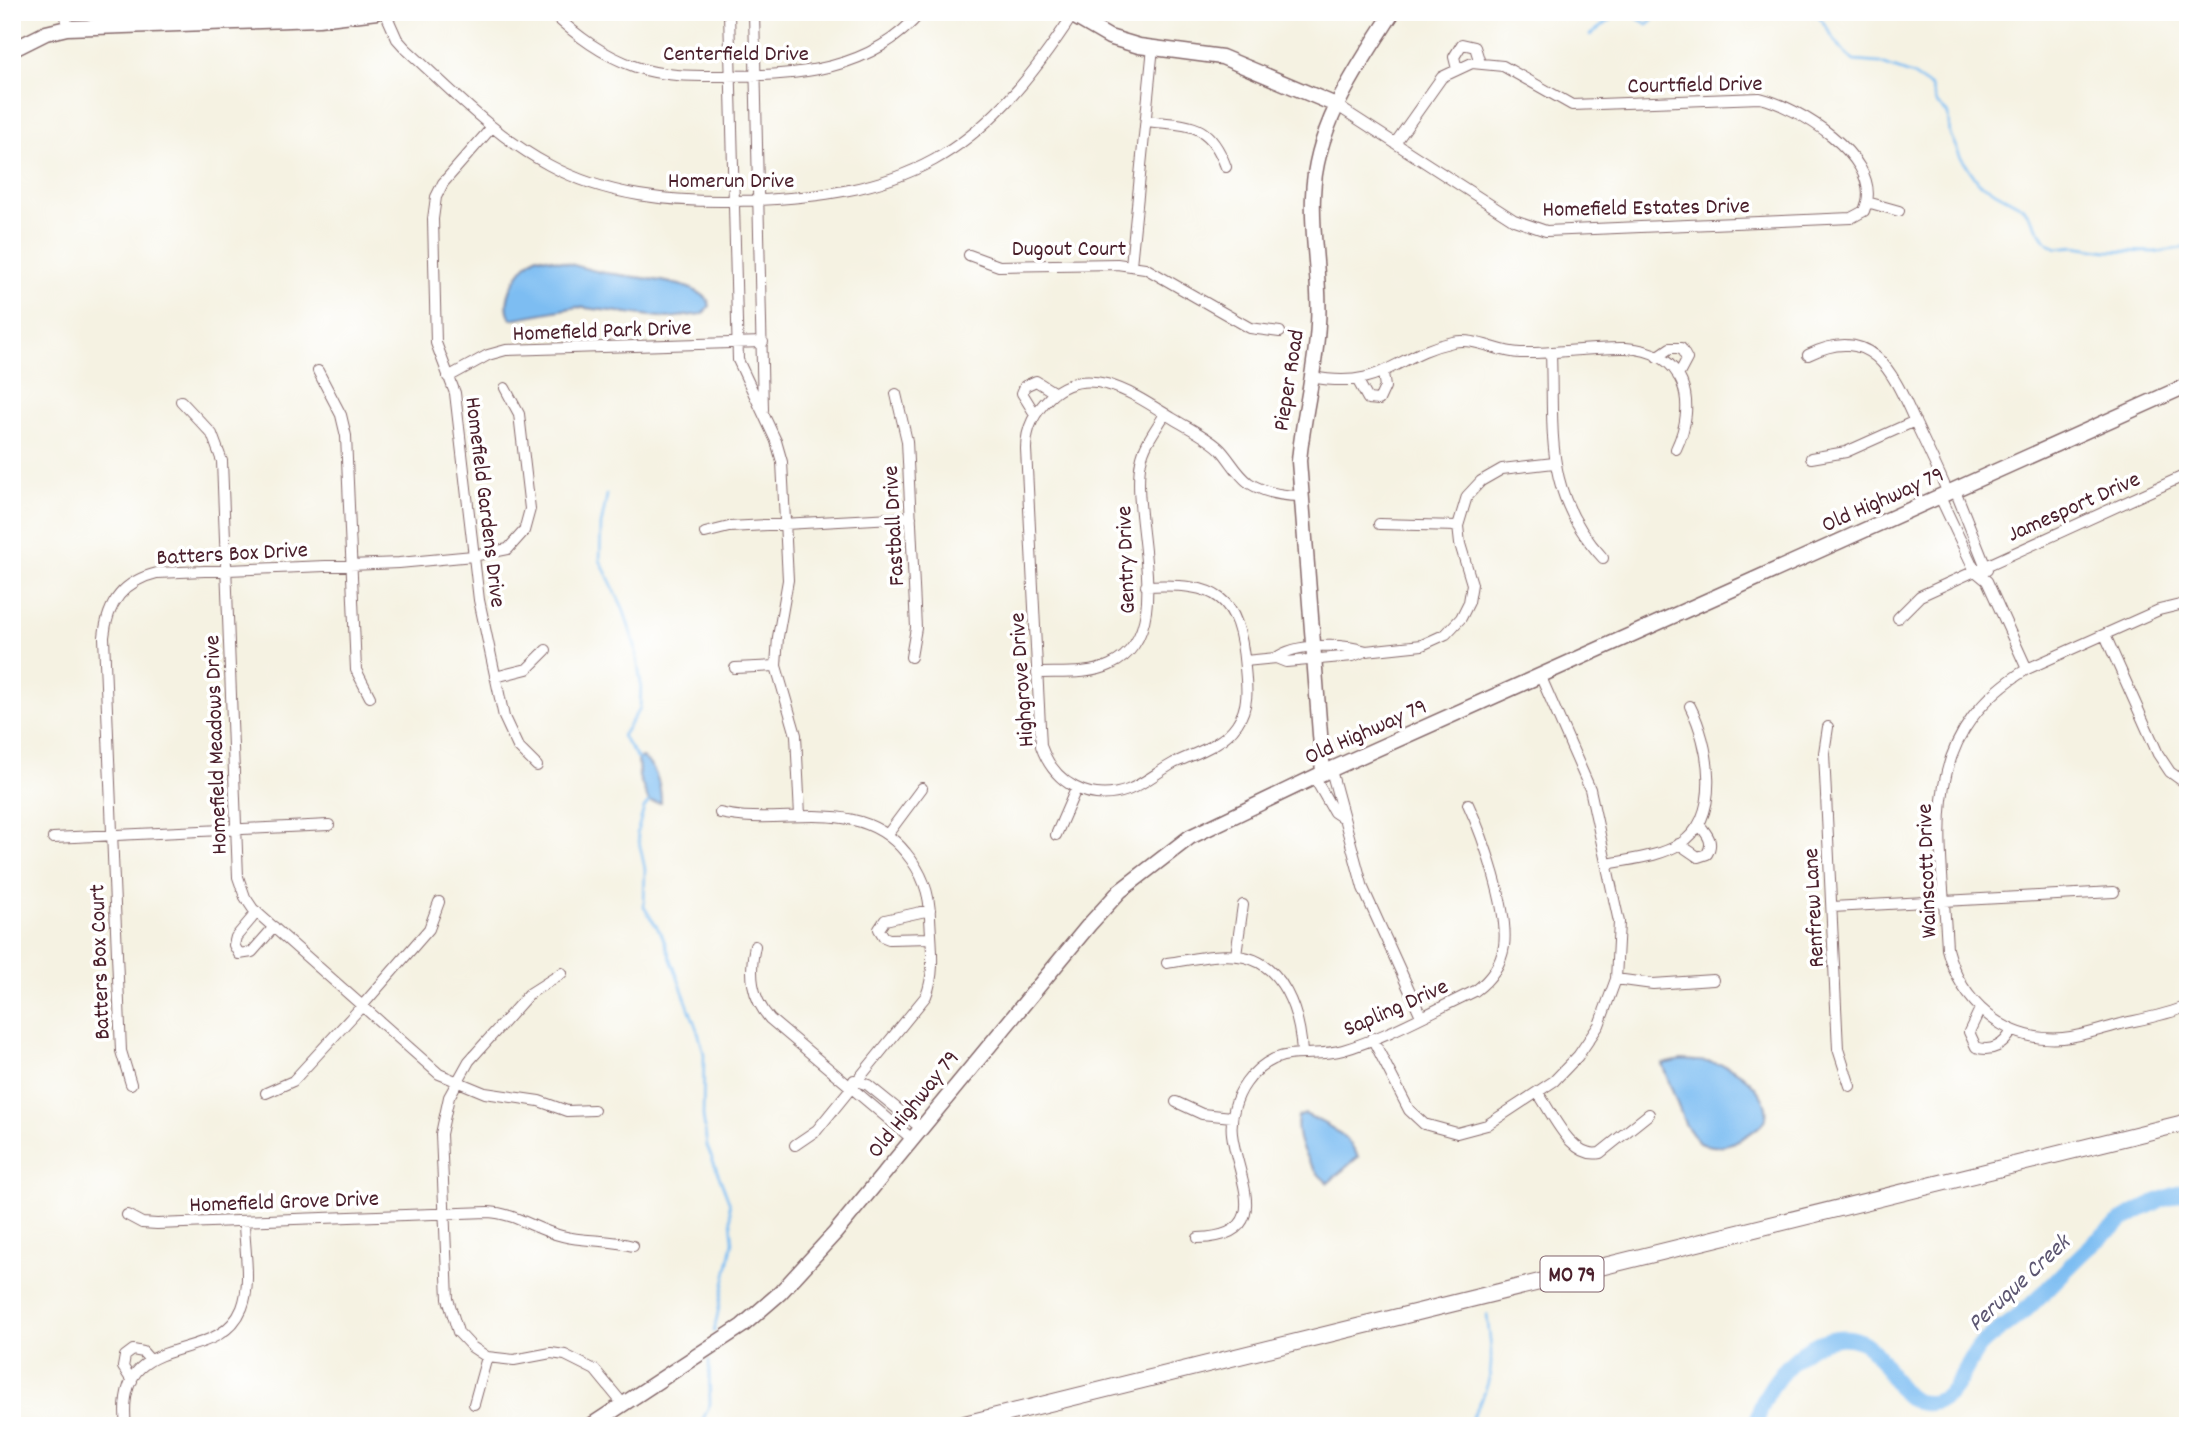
<svg xmlns="http://www.w3.org/2000/svg" width="2200" height="1438" font-family="Dekko,sans-serif">
	<style>
		.water { fill: #7dbdf2; stroke: #646e8e; stroke-width: 2 }
		.lines { fill: none; stroke-linecap: round; stroke-linejoin: round }
		.stream { stroke: #7dbdf2; stroke-width: 2.5 }
		.river { stroke: #7dbdf2; stroke-width: 16 }
		.street-casing { stroke: #86696b; stroke-width: 12 }
		.secondary-casing { stroke: #86696b; stroke-width: 17 }
		.primary-casing { stroke: #86696b; stroke-width: 18 }
		.street { stroke: #fff; stroke-width: 10 }
		.secondary { stroke: #fff; stroke-width: 14 }
		.primary { stroke: #fff; stroke-width: 16 }
		.labels { text-anchor: middle; stroke-width: 7; stroke-linejoin: round; paint-order: stroke }
		.shield { fill: #fff; stroke: #80626b; stroke-width: 2 }
		.shield-label { font-size: 21px; font-weight: bold; fill: #4a1f2b }
		.street-label { font-size: 23px; fill: #4a1f2b; stroke: #fff }
		.water-label { font-size: 24px; font-style: italic; fill: #5c5671; stroke: #fff }
	</style>
	<rect width="100%" height="100%" fill="#fff"/>
	<filter id="ink" filterUnits="userSpaceOnUse"><feTurbulence type="fractalNoise" baseFrequency=".0143" numOctaves="2"/><feDisplacementMap in="SourceGraphic" scale="14" xChannelSelector="R" yChannelSelector="G"/><feConvolveMatrix kernelMatrix="1 2 1 2 8 2 1 2 1" color-interpolation-filters="sRGB"/></filter>
	<filter id="wash" filterUnits="userSpaceOnUse"><feTurbulence type="fractalNoise" baseFrequency=".00686" numOctaves="4" result="noise"/><feDisplacementMap in="SourceGraphic" scale="28" xChannelSelector="R" yChannelSelector="G"/><feGaussianBlur stdDeviation="1.57" result="paint"/><feColorMatrix in="noise" values="0 0 0 0 0 0 0 0 0 0 0 0 0 0 0 0 0 1.4 0 .05"/><feComposite in="paint" operator="in"/></filter>
	<g filter="url(#wash)">
		<rect width="100%" height="100%" fill="#f5f2e2"/>
		<!-- water -->
		<path class="water" d="M537 256C559 259 579 268 601 272 623 277 707 280 710 306L702 314 668 318 577 307 511 319C499 298 520 267 537 256Z
			M642 757C657 768 661 785 661 803L649 802 639 777 638 759Z
			M1682 1060C1696 1061 1712 1061 1726 1066 1745 1073 1773 1099 1765 1121 1749 1137 1722 1153 1699 1143L1685 1124 1662 1064Z
			M1305 1114C1327 1125 1348 1133 1358 1157L1328 1183C1309 1168 1294 1141 1298 1117Z"/>
		<g class="lines">
			<!-- stream -->
			<path class="stream" d="M1627 12 1647 24 1662 12
				M1738 12C1765 15 1793 11 1819 16L1840 48 1854 61 1879 63 1913 75 1931 87 1936 103 1948 114 1950 134 1960 156 1979 183 2023 207 2047 242 2057 248 2075 246 2107 251 2156 252 2188 247
				M1590 35 1611 19V12
				M607 495 601 525 600 560 623 608 635 646 641 684 640 708 622 736 638 759
				M649 802 644 808 637 832 645 869 644 907 662 935 699 1035 704 1054 703 1116 707 1146 729 1201 733 1242 714 1331
				M700 1426 710 1404 709 1361
				M1467 1426C1495 1378 1494 1369 1487 1315"/>
			<!-- river -->
			<path class="river" d="M1756 1426C1760 1400 1774 1380 1792 1362 1807 1348 1817 1341 1837 1338 1893 1331 1886 1414 1935 1402 1960 1396 1965 1362 1981 1345 1996 1330 2016 1320 2031 1305 2083 1255 2114 1211 2188 1191"/>
		</g>
	</g>
	<g filter="url(#ink)">
		<g class="lines">
			<!-- street casing -->
			<g class="street-casing">
				<path id="street" d="M66 12 67 28
					M385 12 397 39 406 49C451 90 494 136 549 165 606 196 670 202 734 201 908 197 979 159 1074 13
					M551 12C577 36 602 55 636 67 664 77 696 76 726 76 798 75 870 72 921 12
					M729 12 738 360 776 441 782 462 788 580 778 637 776 666 796 735 800 816
					M754 12 763 410
					M1457 69 1454 57 1462 44 1475 47 1480 63
					M1336 105 1514 220 1546 231 1851 218 1864 211 1867 202 1899 211
					M1146 121C1190 126 1209 121 1226 167
					M492 127 443 183 436 197 433 219 436 343 455 393 479 600 504 717 518 747 537 766
					M1396 142 1442 77 1472 63 1503 66 1572 105 1760 98C1798 107 1877 155 1867 202
					M969 255 999 266 1117 264 1145 268 1250 328 1280 332
					M1131 265 1153 47
					M1551 352C1554 435 1543 493 1603 558
					M1808 355C1873 323 1893 373 1916 424 1927 447 1938 470 1948 493
					M1657 357 1670 348H1681L1687 359 1678 376
					M318 371 341 415 346 436 356 670 370 697
					M448 377 488 355 506 350 763 342
					M1312 377C1384 391 1393 355 1453 342 1475 337 1497 352 1520 353 1555 354 1591 347 1626 348 1686 351 1698 403 1676 449
					M1358 381 1368 399 1379 400 1385 387 1383 373
					M896 394 907 441 916 628 911 657
					M181 401 212 434 222 461 238 877 245 897 253 909 439 1074 485 1093 539 1101 567 1111 594 1110
					M1035 414 1022 393 1025 386 1036 381 1055 393
					M1811 458 1846 452 1915 421
					M1955 490 1987 570
					M1940 497 1975 571 1987 581 2027 669
					M1379 524 1458 526
					M705 533 729 527 911 517
					M1146 586C1217 583 1239 594 1245 668 1247 688 1249 707 1237 724 1223 745 1196 753 1174 763 1159 771 1144 784 1128 790 1089 804 1054 783 1041 746L1026 449C1026 427 1035 412 1050 397 1089 361 1136 396 1172 418 1188 428 1208 437 1221 450 1231 461 1237 474 1249 483 1265 493 1282 496 1300 496
					M2188 603 2159 610 2027 669C1914 739 1942 837 1947 949 1961 1002 2005 1043 2063 1038 2082 1036 2102 1029 2121 1024 2143 1019 2166 1015 2188 1006
					M1898 618 1920 596 2188 474
					M2105 635 2158 754 2170 772 2188 785
					M1276 658C1295 643 1343 643 1366 651
					M1245 661 1276 658 1286 662 1353 656 1366 651 1422 645 1446 634 1461 618 1469 602 1472 584 1460 544 1458 526 1467 496 1481 481 1502 469 1554 463
					M735 668 776 666
					M1037 673C1060 672 1089 675 1110 665 1179 634 1129 518 1141 461 1144 444 1156 429 1165 414
					M495 677 527 669 546 650
					M1828 727 1824 753 1838 1049 1850 1086
					M1331 770 1363 888 1421 1016
					M1314 777 1334 812 1343 818
					M720 813C782 828 859 793 906 853 921 871 930 893 930 917 931 944 936 971 926 996L817 1130 795 1145
					M887 835 922 788
					M1056 835 1076 789
					M53 838 329 825
					M1679 844 1698 857 1707 854C1715 841 1706 834 1699 824
					M1607 864C1631 859 1659 857 1680 844 1723 817 1709 743 1690 706
					M1832 907 2114 892
					M930 910 885 920 879 929 884 937 889 939 931 938
					M257 912 236 937 234 945 239 954 252 952 274 927
					M755 946C749 974 751 997 770 1019L912 1139
					M1236 955 1243 905
					M1167 963C1190 960 1215 953 1238 956 1284 961 1300 1014 1302 1053
					M562 973 529 994 469 1061 449 1097 441 1134 448 1299 458 1332 472 1347 487 1357 514 1360 551 1353 565 1355 595 1370 623 1404
					M1616 979 1653 984 1713 980
					M1980 1009 1969 1032 1976 1047C1991 1053 2005 1045 2012 1030
					M1372 1038 1409 1110 1424 1124 1457 1133 1487 1125 1554 1081 1578 1056 1599 1025 1616 979 1619 922 1590 789 1540 675
					M854 1080 868 1085 921 1128
					M131 1084 121 1051 104 637C107 604 123 581 157 573L399 563 473 556 508 549 524 531 530 509 519 414 505 388
					M266 1093 293 1081 362 1006 429 929 439 902
					M1538 1093C1553 1114 1571 1159 1600 1153L1649 1114
					M1176 1102 1202 1114 1232 1117
					M127 1215 142 1223 157 1224 488 1212C515 1213 536 1230 562 1236 585 1242 609 1239 633 1246
					M1198 1238C1276 1236 1237 1178 1232 1134 1230 1117 1236 1097 1246 1083 1253 1073 1263 1064 1274 1059 1296 1050 1320 1057 1343 1050 1385 1038 1434 1010 1475 991 1490 980 1501 965 1504 946 1509 911 1483 836 1468 804
					M132 1381 123 1367 125 1356 133 1350 143 1352 150 1360
					M474 1404 487 1357
					M126 1426C114 1324 217 1370 242 1308 252 1283 244 1247 244 1221"/>
			</g>
			<!-- secondary casing -->
			<g class="secondary-casing">
				<path id="secondary" d="M1066 12 1109 37 1139 46 1222 57 1336 105
					M12 50 46 33 67 28 319 19 377 12
					M1323 773 1299 461C1303 415 1316 370 1318 324 1321 281 1311 238 1313 196 1315 126 1357 68 1393 12
					M590 1426 742 1326 780 1293 835 1233 1089 925 1120 891 1190 837 1323 773 2188 385"/>
			</g>
			<!-- primary casing -->
			<g class="primary-casing">
				<path id="primary" d="M956 1426 2188 1122"/>
			</g>
			<!-- street -->
			<use href="#street" class="street"/>
			<!-- secondary -->
			<use href="#secondary" class="secondary"/>
			<!-- primary -->
			<use href="#primary" class="primary"/>
		</g>
	</g>
	<g class="labels">
		<!-- shield labels -->
		<rect class="shield" x="1540.5" y="1256.5" width="63" height="35" rx="5"/>
		<g class="shield-label">
			<text x="1572" y="1281">MO 79</text>
		</g>
		<!-- street labels -->
		<g class="street-label">
			<text x="736" y="60">Centerfield Drive</text>
			<text transform="translate(1695 83) rotate(-1)" y="8">Courtfield Drive</text>
			<text x="731" y="187">Homerun Drive</text>
			<text transform="translate(1646 206) rotate(-1)" y="8">Homefield Estates Drive</text>
			<text x="1069" y="255">Dugout Court</text>
			<text transform="translate(602 329) rotate(-2)" y="8">Homefield Park Drive</text>
			<text transform="translate(1287 380) rotate(-81)" y="8">Pieper Road</text>
			<text transform="translate(1882 498) rotate(-24)" y="8">Old Highway 79</text>
			<text transform="translate(487 502) rotate(83)" y="8">Homefield Gardens Drive</text>
			<text transform="translate(2073 505) rotate(-24)" y="8">Jamesport Drive</text>
			<text transform="translate(892 526) rotate(-93)" y="8">Fastball Drive</text>
			<text transform="translate(232 552) rotate(-3)" y="8">Batters Box Drive</text>
			<text transform="translate(1124 560) rotate(-92)" y="8">Gentry Drive</text>
			<text transform="translate(1020 680) rotate(-94)" y="8">Highgrove Drive</text>
			<text transform="translate(1365 730) rotate(-24)" y="8">Old Highway 79</text>
			<text transform="translate(214 745) rotate(-92)" y="8">Homefield Meadows Drive</text>
			<text transform="translate(1925 871) rotate(-92)" y="8">Wainscott Drive</text>
			<text transform="translate(1812 908) rotate(-93)" y="8">Renfrew Lane</text>
			<text transform="translate(98 962) rotate(-92)" y="8">Batters Box Court</text>
			<text transform="translate(1395 1006) rotate(-24)" y="8">Sapling Drive</text>
			<text transform="translate(912 1103) rotate(-51)" y="8">Old Highway 79</text>
			<text transform="translate(284 1200) rotate(-2)" y="8">Homefield Grove Drive</text>
		</g>
		<!-- water labels -->
		<g class="water-label">
			<text transform="translate(2018 1282) rotate(-43)" y="8">Peruque Creek</text>
		</g>
	</g>
	<!-- margin -->
	<rect width="2200" height="1438" fill="none" stroke="#fff" stroke-width="42"/>
</svg>
